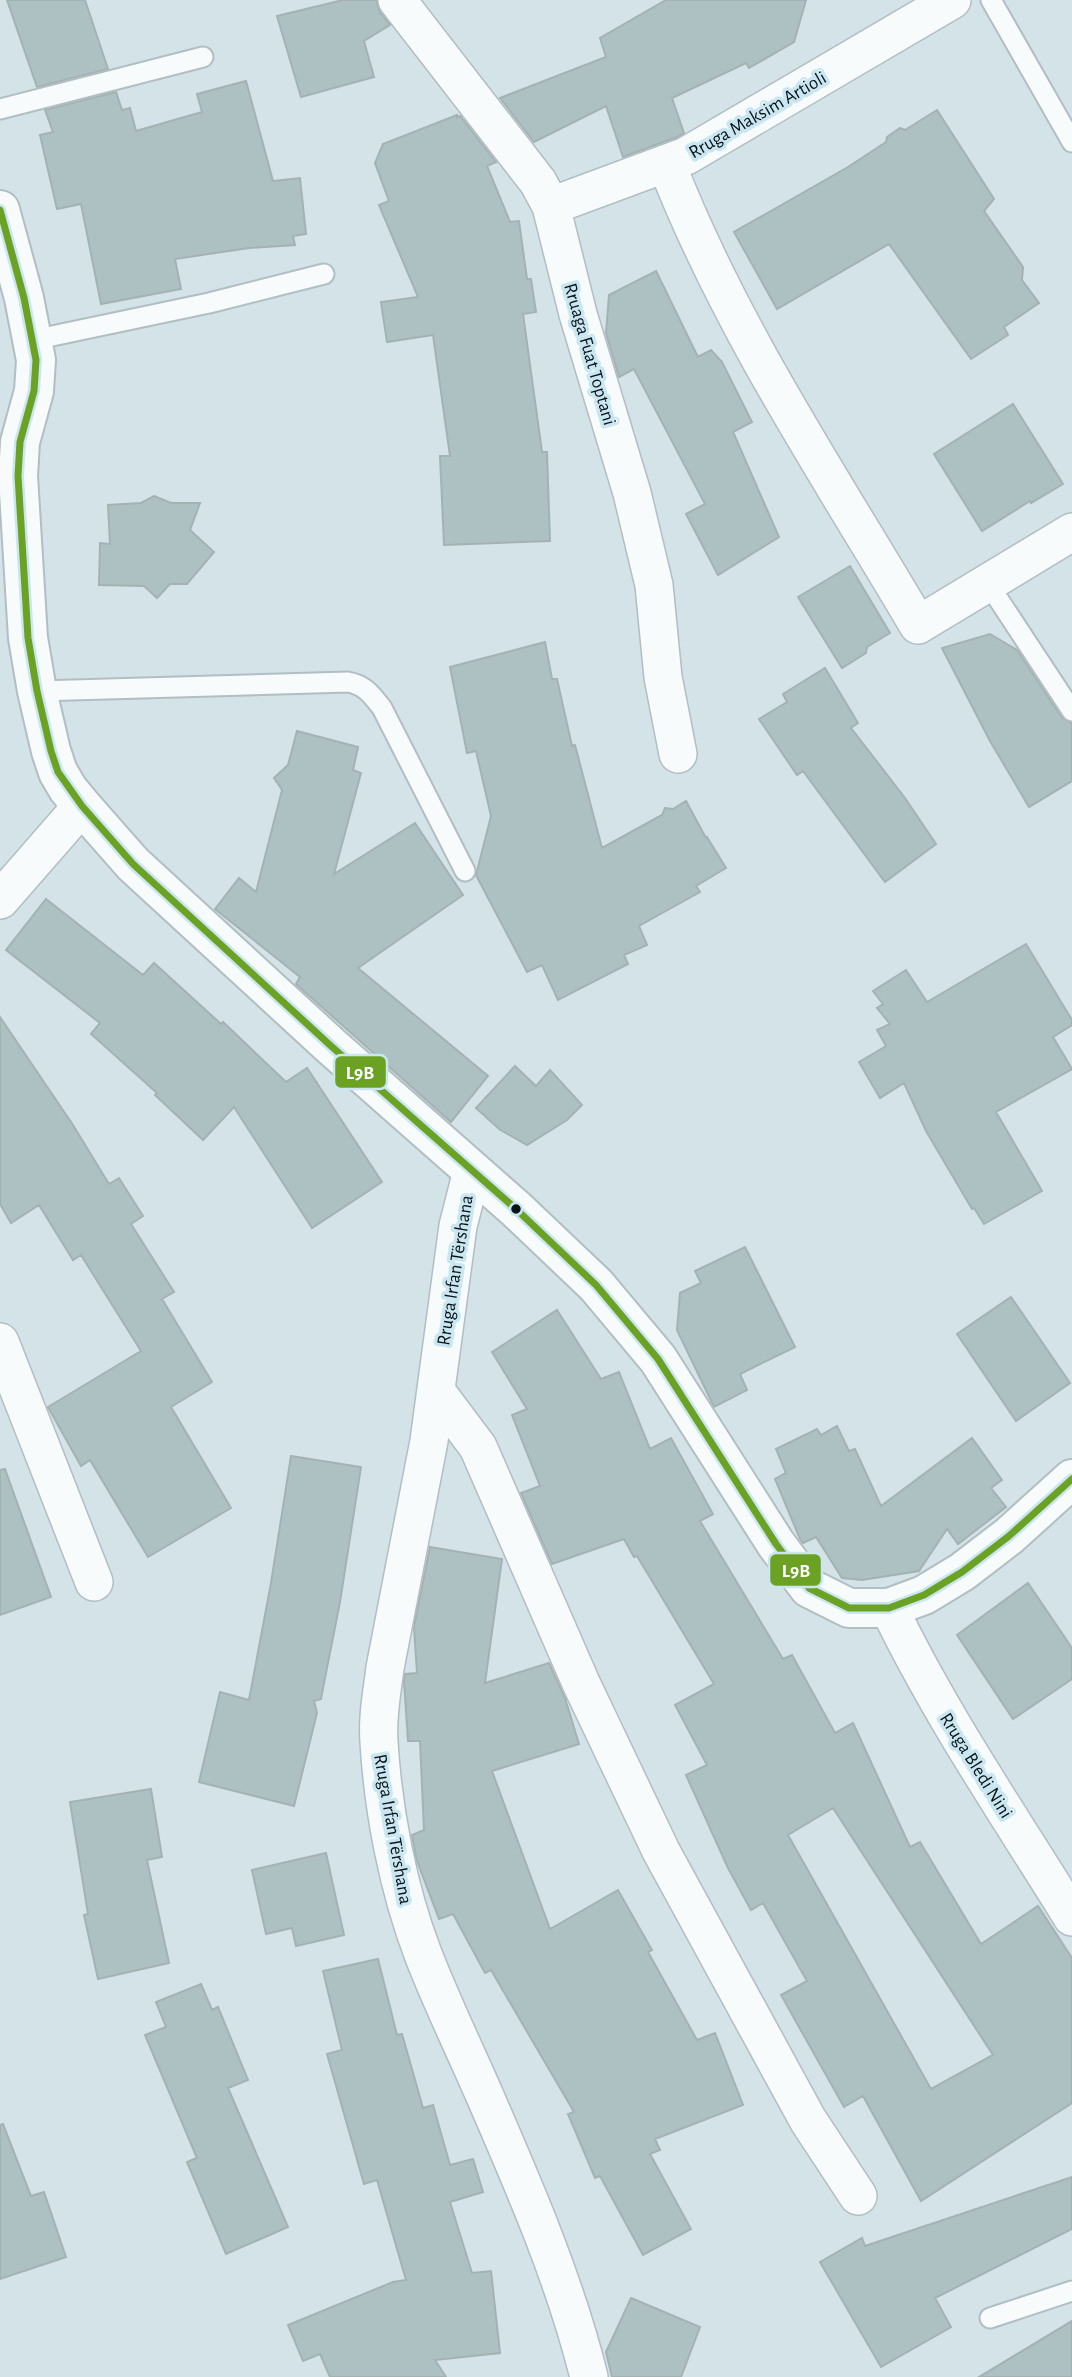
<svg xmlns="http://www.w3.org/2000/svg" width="1072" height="2377" font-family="'Alegreya Sans',sans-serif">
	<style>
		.building { fill: #aec1c2; stroke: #a4b2b3; stroke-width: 2; fill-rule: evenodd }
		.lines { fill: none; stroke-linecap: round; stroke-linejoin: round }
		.service-casing { stroke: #b1bec3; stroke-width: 23 }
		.minor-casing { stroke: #b1bec3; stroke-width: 40 }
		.tertiary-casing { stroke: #b1bec3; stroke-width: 42 }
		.service { stroke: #f8fbfc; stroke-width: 19 }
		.minor { stroke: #f8fbfc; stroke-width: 37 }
		.tertiary { stroke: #f8fbfc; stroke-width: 38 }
		.bus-1-casing { stroke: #cae7f1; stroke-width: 12 }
		.bus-1 { stroke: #6ca224; stroke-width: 7 }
		.bus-dot { fill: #091417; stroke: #cae7f1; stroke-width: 2.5 }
		.labels { text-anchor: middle; stroke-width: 7; stroke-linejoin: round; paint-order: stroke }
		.street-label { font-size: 19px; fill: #091417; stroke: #cae7f1 }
		.line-badge { stroke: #cae7f1; stroke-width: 2.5 }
		.badge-label { font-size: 19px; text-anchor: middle; font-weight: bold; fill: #fff }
	</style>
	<rect width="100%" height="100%" fill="#d3e3e8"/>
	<!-- building -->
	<path class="building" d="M7 0H85L108 69 37 87Z
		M343 0H376L380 12 390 25 364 41 374 77 301 97 277 16Z
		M666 0H806L794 42 749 68 746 63 672 98 684 133 677 137 623 157 606 106 534 142 500 98 606 57 600 38Z
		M246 81 273 181 300 178 306 234 293 236 295 245 249 248 175 259 181 289 101 304 81 204 57 209 40 135 53 132 45 110 116 92 122 110 130 108 136 131 202 112 197 94Z
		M937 110 994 199 984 211 1023 267 1022 280 1039 303 1004 327 1008 335 971 359 889 244 777 309 734 232 848 167 886 142 887 137 900 128 905 130Z
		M457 115V117L460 116 496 162 487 166 510 222 519 221 527 279H531L536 312 523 314 542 452H547L550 541 444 545 440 456H450L433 335 387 342 381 302 418 297 379 205 389 201 375 163 383 144Z
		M656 271 698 357 711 350 722 362 752 422 733 432 779 537 718 575 686 514 705 504 634 369 619 377 606 333 609 295Z
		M1013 404 1063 484 1031 503 1030 501 982 531 934 454Z
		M154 496 171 503H200L190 530 214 552 187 584H170L157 598 144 586 99 585 100 543 110 544 108 505 141 503Z
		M850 566 890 633 867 647 866 653 842 668 798 597Z
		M990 634 1017 650 1062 718 1072 723V781L1029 807 990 741 942 648Z
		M545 642 552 679H557L572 746 575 745 602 848 662 815 665 808 673 809 686 801 706 838 707 837 726 868 696 886 700 892 639 926 647 945 624 955 628 964 558 1000 542 965 527 972 476 875 491 816 476 751 467 753 450 667Z
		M825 668 858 723 851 728 905 798 936 844 885 882 803 771 797 775 759 719 787 702 783 694Z
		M297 731 358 747 353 770 361 773 334 874 415 823 463 895 358 968 488 1076 451 1122 296 984 300 977 215 909 239 878 256 892 282 790 274 778 288 765Z
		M46 899 143 975 154 963 221 1024 223 1022 286 1082 307 1068 382 1182 312 1228 234 1107 203 1140 155 1095 157 1093 91 1034 100 1023 6 950Z
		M1026 944 1072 1020V1025L1053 1037 1072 1069 996 1112 1042 1191 984 1224 974 1208 972 1209 926 1131 904 1083 880 1098 859 1062 886 1046 877 1030 890 1024 877 1008 883 1004 873 991 906 970 927 1002Z
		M0 1017 73 1125 109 1184 119 1178 143 1216 131 1224 174 1292 162 1299 212 1382 171 1407 231 1508 148 1557 90 1460 81 1466 48 1407 141 1351 81 1255 73 1260 39 1205 11 1223 0 1204Z
		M515 1066 536 1086 550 1070 582 1105 567 1120 527 1145 499 1129 476 1108Z
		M745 1247 795 1347 740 1374 747 1390 714 1407 677 1330 680 1293 701 1283 695 1271Z
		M1011 1297 1070 1383 1016 1421 957 1334Z
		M557 1310 601 1379 619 1372 650 1449 671 1438 713 1514 700 1521 783 1659 792 1655 835 1733 853 1723 910 1847 920 1842 981 1944 1038 1906 1072 1958V2103L921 2201 863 2096 844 2107 781 1995 807 1981 763 1903 751 1910 728 1868 686 1775 707 1765 675 1705 714 1684 637 1556 634 1557 624 1539 552 1564 521 1493 540 1486 512 1415 527 1409 492 1352ZM833 1808 993 2055 931 2089 788 1835Z
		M837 1426 849 1451 855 1449 881 1506 972 1438 1002 1480 991 1488 1006 1507 958 1544 947 1529 919 1571 862 1580 842 1578 816 1537 803 1543 800 1539 775 1479 786 1473 776 1449 817 1429 821 1435Z
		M291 1456 361 1467 340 1602 324 1683 321 1699 314 1701 317 1713 294 1806 199 1782 220 1692 249 1700 271 1583Z
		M5 1469 51 1597 0 1615V1470Z
		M430 1547 502 1559 485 1683 549 1663 565 1698 579 1744 492 1771 550 1929 618 1890 652 1950 648 1952 697 2040 715 2033 743 2105 655 2139 660 2150 650 2154 691 2229 643 2255 600 2176 595 2178 568 2114 574 2112 491 1970 485 1973 453 1914 439 1919 417 1861 412 1835 424 1830 420 1741H408L404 1681 405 1674 417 1673 414 1627Z
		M1028 1583 1072 1648V1679L1013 1719 957 1635Z
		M151 1789 162 1857 147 1860 169 1963 98 1979 84 1915 88 1914 70 1802Z
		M326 1853 344 1935 296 1946 292 1928 266 1934 252 1870Z
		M378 1959 397 2035 402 2034 423 2108 433 2105 450 2165 473 2159 483 2192 450 2202 472 2273 491 2271 500 2353 435 2360 446 2377H330L320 2354 303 2361 288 2325 393 2282 406 2280 377 2180 364 2184 327 2054 342 2050 323 1971Z
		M201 1984 212 2010 218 2007 248 2080 228 2088 288 2227 226 2254 187 2162 197 2158 145 2035 166 2027 156 2002Z
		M3 2124 31 2196 44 2192 66 2257 0 2279V2125Z
		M1072 2177V2229L935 2298 951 2327 881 2367 820 2262 862 2238 865 2246Z
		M631 2298 700 2327 681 2377H612L606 2352Z
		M1072 2321V2377H979Z"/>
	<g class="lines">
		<!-- service casing -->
		<g class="service-casing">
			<path id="service" d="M991 0 1072 142
				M0 109 203 57
				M33 340 209 303 324 274
				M987 582 1072 711
				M37 691 348 682C365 685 372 695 382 708L465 871
				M990 2318 1072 2291"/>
		</g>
		<!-- minor casing -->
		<g class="minor-casing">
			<path id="minor" d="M397 0 538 182 551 206 578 314 632 493 654 585 663 677 678 754
				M667 165C731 329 829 474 918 625L1072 532
				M551 206 686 156 952 0
				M0 900 82 806
				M472 1171 458 1226 429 1441 385 1668C382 1692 377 1717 379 1742 383 1810 398 1889 423 1954 441 2001 464 2048 484 2094 524 2186 565 2280 589 2377
				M0 1342 94 1582
				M436 1391 478 1447 581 1683 661 1851 808 2120 858 2196
				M889 1608C941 1716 1009 1815 1072 1917"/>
		</g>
		<!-- tertiary casing -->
		<g class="tertiary-casing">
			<path id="tertiary" d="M0 210 24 298 36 360 34 391 20 442 18 476 28 638 37 691 51 751 58 772 68 789 82 806 133 864 331 1046 516 1209 596 1285 658 1359 776 1544 809 1588 849 1608H889L924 1595 962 1572 1009 1536 1072 1479"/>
		</g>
		<!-- service -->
		<use href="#service" class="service"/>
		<!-- minor -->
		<use href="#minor" class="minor"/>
		<!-- tertiary -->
		<use href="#tertiary" class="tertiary"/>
		<!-- bus-1 casing -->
		<g class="bus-1-casing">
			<path id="bus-1" d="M0 210 24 298 36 360 34 391 20 442 18 476 28 638 37 691 51 751 58 772 82 806 133 864 331 1046 516 1209 596 1285 658 1359 776 1544 809 1588 849 1608H889L924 1595 962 1572 1009 1536 1072 1479"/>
		</g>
		<!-- bus-1 -->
		<use href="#bus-1" class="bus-1"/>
	</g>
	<!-- markers -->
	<circle class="bus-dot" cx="516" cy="1209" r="6"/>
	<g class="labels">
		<!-- street labels -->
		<g class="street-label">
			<text transform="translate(757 114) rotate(-30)" y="7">Rruga Maksim Artioli</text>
			<text transform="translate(591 354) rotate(74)" y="7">Rruaga Fuat Toptani</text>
			<text transform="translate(454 1270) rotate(-81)" y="7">Rruga Irfan Tërshana</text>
			<text transform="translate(977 1765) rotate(58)" y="7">Rruga Bledi Nini</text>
			<text transform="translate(394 1829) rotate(80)" y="7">Rruga Irfan Tërshana</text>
		</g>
	</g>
	<g class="line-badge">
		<rect x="334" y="1055" width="53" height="34" rx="7" fill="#6ca224"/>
		<rect x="769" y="1553" width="53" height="34" rx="7" fill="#6ca224"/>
	</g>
	<g class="badge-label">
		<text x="360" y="1079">L9B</text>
		<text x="796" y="1577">L9B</text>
	</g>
</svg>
